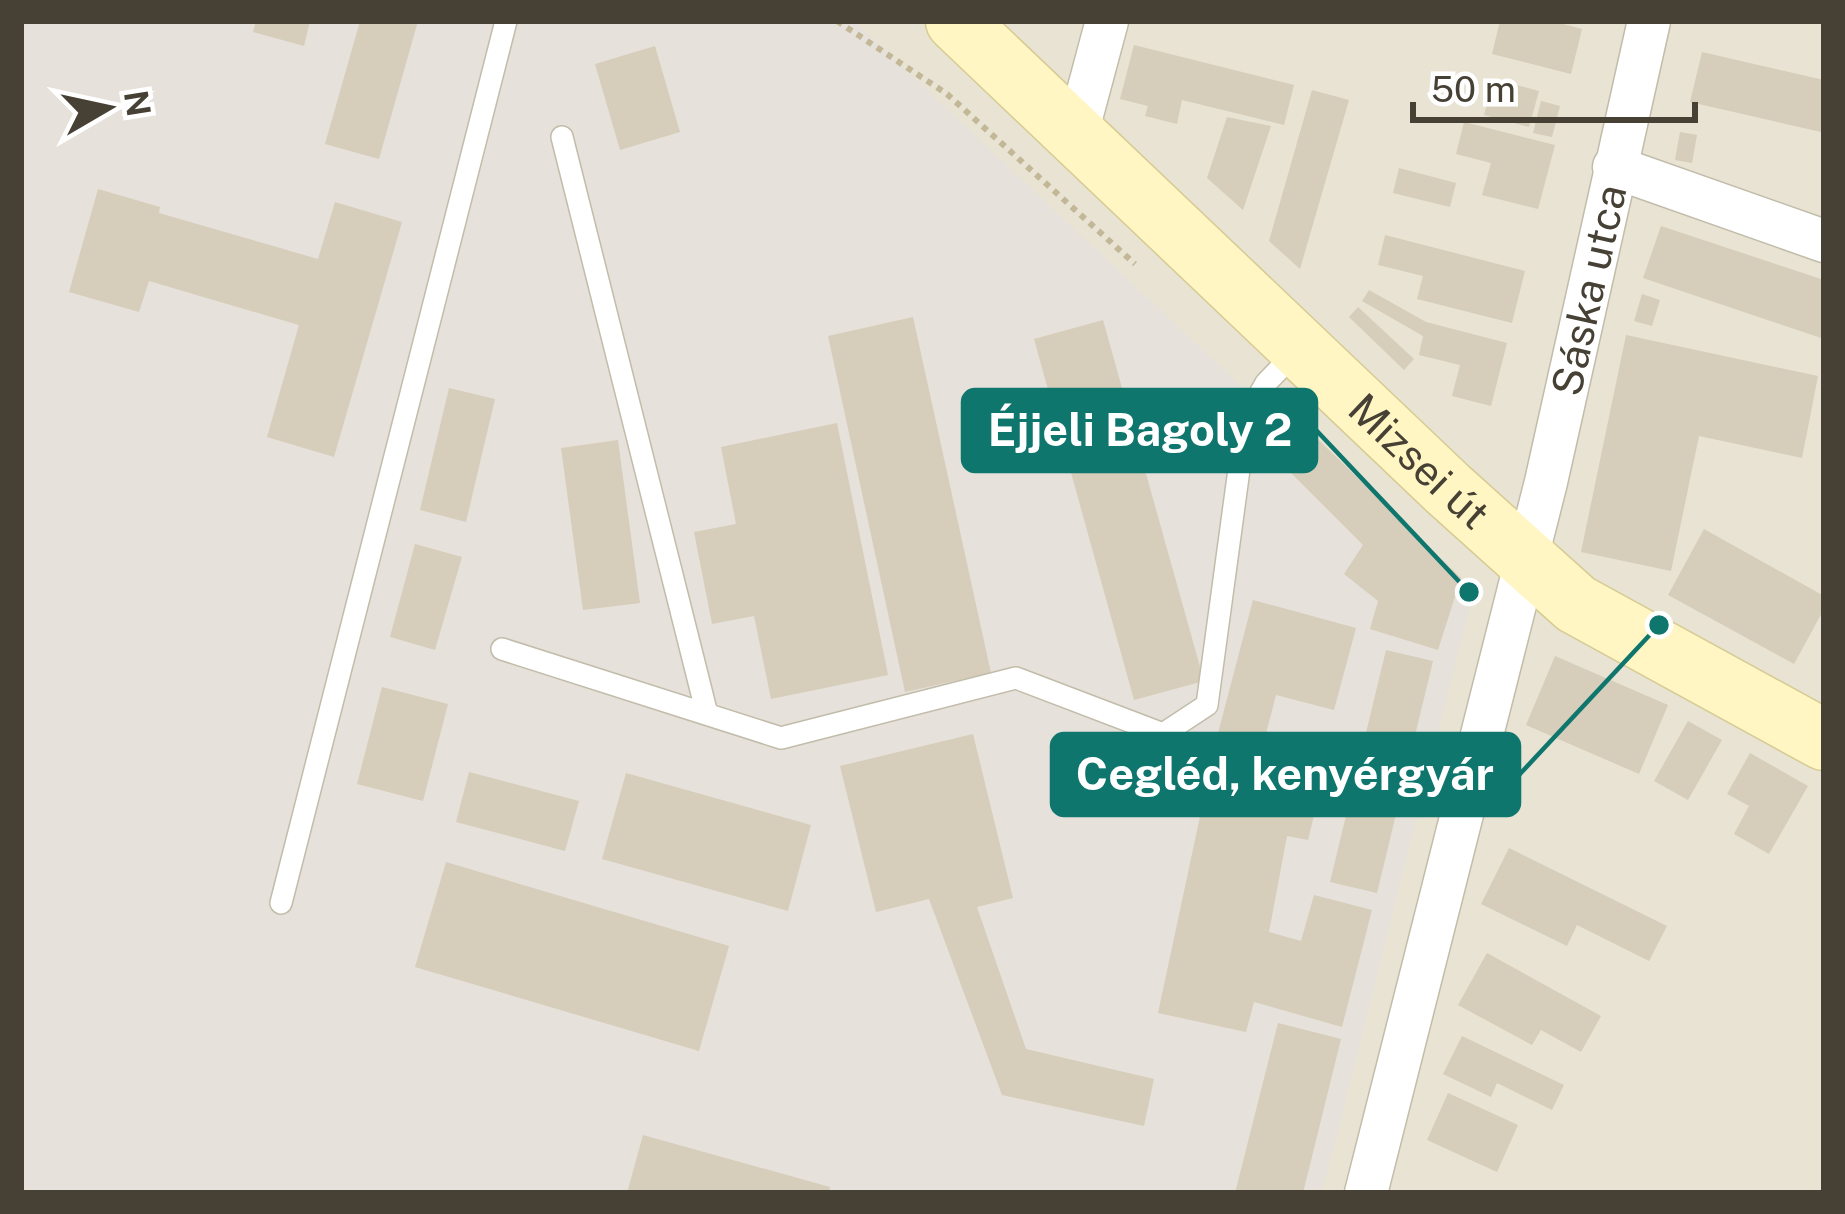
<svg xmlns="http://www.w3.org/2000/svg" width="1845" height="1214" font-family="'Public Sans',sans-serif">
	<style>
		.residential { fill: #e8e3d3 }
		.industrial { fill: #e6e1da }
		.building { fill: #d6cdba }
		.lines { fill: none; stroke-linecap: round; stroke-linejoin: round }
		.lane-casing { stroke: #c2bcaa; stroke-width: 24 }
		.street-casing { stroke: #c2bcaa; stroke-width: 45 }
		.secondary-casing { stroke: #d6cb92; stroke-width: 63 }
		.path { stroke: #c2b797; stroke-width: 6; stroke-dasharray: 6 6; stroke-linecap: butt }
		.lane { stroke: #fff; stroke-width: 21 }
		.street { stroke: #fff; stroke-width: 42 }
		.secondary { stroke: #fff6c4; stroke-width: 60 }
		.labels { text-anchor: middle; stroke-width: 10; stroke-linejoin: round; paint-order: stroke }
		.street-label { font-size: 42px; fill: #464134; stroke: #fff }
		.leader { fill: none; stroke: #0f766e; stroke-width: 4.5 }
		.callout-dot { fill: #0f766e; stroke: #fff; stroke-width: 4.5 }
		.callout { fill: #0f766e; stroke: #0f766e; stroke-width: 4.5 }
		.callout-label { font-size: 45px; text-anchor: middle; font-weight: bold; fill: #fff }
	</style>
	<rect width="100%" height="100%" fill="#f4f1e5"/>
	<!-- residential -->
	<path class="residential" d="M21 21H1824V1193H21Z"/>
	<!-- industrial -->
	<path class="industrial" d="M21 21H854L1471 603 1322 1193H21Z"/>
	<!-- building -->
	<path class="building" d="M256 21H310L304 46 253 32Z
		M360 21H418L379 159 325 144Z
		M1500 21H1552L1582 29 1571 74 1492 54Z
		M1134 45 1294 85 1284 125 1182 100 1177 124 1145 116 1148 106 1120 99Z
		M655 46 680 132 620 150 595 64Z
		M1702 52 1824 80 1821 132 1690 102Z
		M1494 79 1539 91 1529 127 1484 115Z
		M1312 90 1349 100 1300 269 1269 241Z
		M1541 101 1560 106 1552 137 1533 133Z
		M1227 117 1271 126 1243 210 1207 178Z
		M1464 122 1555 145 1538 209 1482 195 1491 163 1456 154Z
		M1680 132 1697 135 1692 163 1675 160Z
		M1399 168 1456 183 1450 207 1393 193Z
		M98 189 160 207 159 213 318 259 335 202 402 222 334 457 267 437 299 325 149 281 139 312 69 292Z
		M1661 226 1824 280V339L1643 278Z
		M1385 235 1525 271 1512 323 1417 299 1423 276 1378 265Z
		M1369 290 1426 322 1507 343 1491 406 1452 396 1460 365 1419 355 1423 336 1362 301Z
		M1642 294 1660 300 1652 326 1634 321Z
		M1358 307 1414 359 1404 370 1349 317Z
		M913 317 991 673 905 692 828 336Z
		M1103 320 1204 681 1134 700 1034 339Z
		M1626 335 1818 376 1802 458 1699 436 1671 571 1581 552Z
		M449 388 495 399 466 522 420 510Z
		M1296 418 1461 578 1438 650 1370 629 1378 601 1344 574 1363 545 1268 450Z
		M837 423 888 675 771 699 754 616 712 624 694 532 736 524 721 447Z
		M618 440 640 603 583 610 561 448Z
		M1704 529 1824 596V609L1794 664 1668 595Z
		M415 544 462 557 435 650 390 637Z
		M1253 600 1356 628 1334 710 1276 695 1262 749 1217 737Z
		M1386 650 1433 661 1377 893 1330 882Z
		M1555 656 1668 705 1639 774 1526 725Z
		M382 687 448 704 423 801 357 784Z
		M1688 721 1722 740 1688 800 1654 781Z
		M973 734 1013 898 977 907 1026 1049 1154 1079 1144 1126 1002 1095 929 899 876 912 840 766Z
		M1214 751 1298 772 1296 785 1320 791 1308 840 1287 836 1269 932 1301 941 1314 895 1372 910 1342 1027 1254 1002 1246 1032 1158 1013Z
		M1750 753 1808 786 1769 854 1734 834 1749 806 1727 794Z
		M469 772 579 801 565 851 456 822Z
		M626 773 811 825 788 911 602 859Z
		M1509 848 1667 926 1649 961 1577 925 1567 946 1481 904Z
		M446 862 729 946 699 1051 415 967Z
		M1487 953 1601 1016 1581 1052 1541 1030 1532 1045 1458 1005Z
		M1278 1023 1341 1039 1303 1193H1235Z
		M1462 1036 1564 1085 1552 1110 1497 1083 1491 1097 1443 1074Z
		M1448 1093 1518 1125 1497 1172 1427 1140Z
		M643 1135 830 1187 829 1193H627Z"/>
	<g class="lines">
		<!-- lane casing -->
		<g class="lane-casing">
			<path id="lane" d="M562 137 707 714
				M502 649 781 738 1016 678 1163 734 1207 705 1246 418 1266 383 1296 352
				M281 903 506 21"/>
		</g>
		<!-- street casing -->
		<g class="street-casing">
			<g id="street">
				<path d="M1077 133 1107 21"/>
				<path d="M1614 167 1824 241"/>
				<path id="s1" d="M1366 1193 1546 482 1649 21"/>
			</g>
		</g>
		<!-- secondary casing -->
		<g class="secondary-casing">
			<g id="secondary">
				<path id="s2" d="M956 21 1448 489 1576 604 1824 740"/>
			</g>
		</g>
		<!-- path -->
		<path class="path" d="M837 21 947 94 1135 264"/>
		<!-- lane -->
		<use href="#lane" class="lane"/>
		<!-- street -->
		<use href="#street" class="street"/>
		<!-- secondary -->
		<use href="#secondary" class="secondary"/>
	</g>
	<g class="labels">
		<!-- street labels -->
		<g class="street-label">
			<text dy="15" stroke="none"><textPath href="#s1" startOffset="930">Sáska utca</textPath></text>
			<text dy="15" stroke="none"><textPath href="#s2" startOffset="639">Mizsei út</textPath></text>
		</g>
	</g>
	<!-- callouts -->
	<path class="leader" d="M1469 592L1316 430M1659 625L1519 775"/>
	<g class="callout-dot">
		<circle cx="1469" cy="592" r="12"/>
		<circle cx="1659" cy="625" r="12"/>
	</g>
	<g class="callout">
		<rect x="963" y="390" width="353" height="81" rx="12"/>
		<rect x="1052" y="734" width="467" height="81" rx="12"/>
	</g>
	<g class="callout-label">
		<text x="1140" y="446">Éjjeli Bagoly 2</text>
		<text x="1285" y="790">Cegléd, kenyérgyár</text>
	</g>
	<!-- border -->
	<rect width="1845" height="1214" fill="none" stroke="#464134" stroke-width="48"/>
	<!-- north arrow -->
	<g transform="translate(108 108) rotate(81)" stroke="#ffffff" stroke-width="9" paint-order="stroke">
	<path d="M0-9L21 45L0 30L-21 45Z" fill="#464134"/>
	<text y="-18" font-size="33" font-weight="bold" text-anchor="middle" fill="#464134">N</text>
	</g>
	<!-- scale -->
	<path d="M1413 102v18h282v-18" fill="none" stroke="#464134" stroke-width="6"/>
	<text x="1431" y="102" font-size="36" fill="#464134" stroke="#ffffff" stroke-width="9" paint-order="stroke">50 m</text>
</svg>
